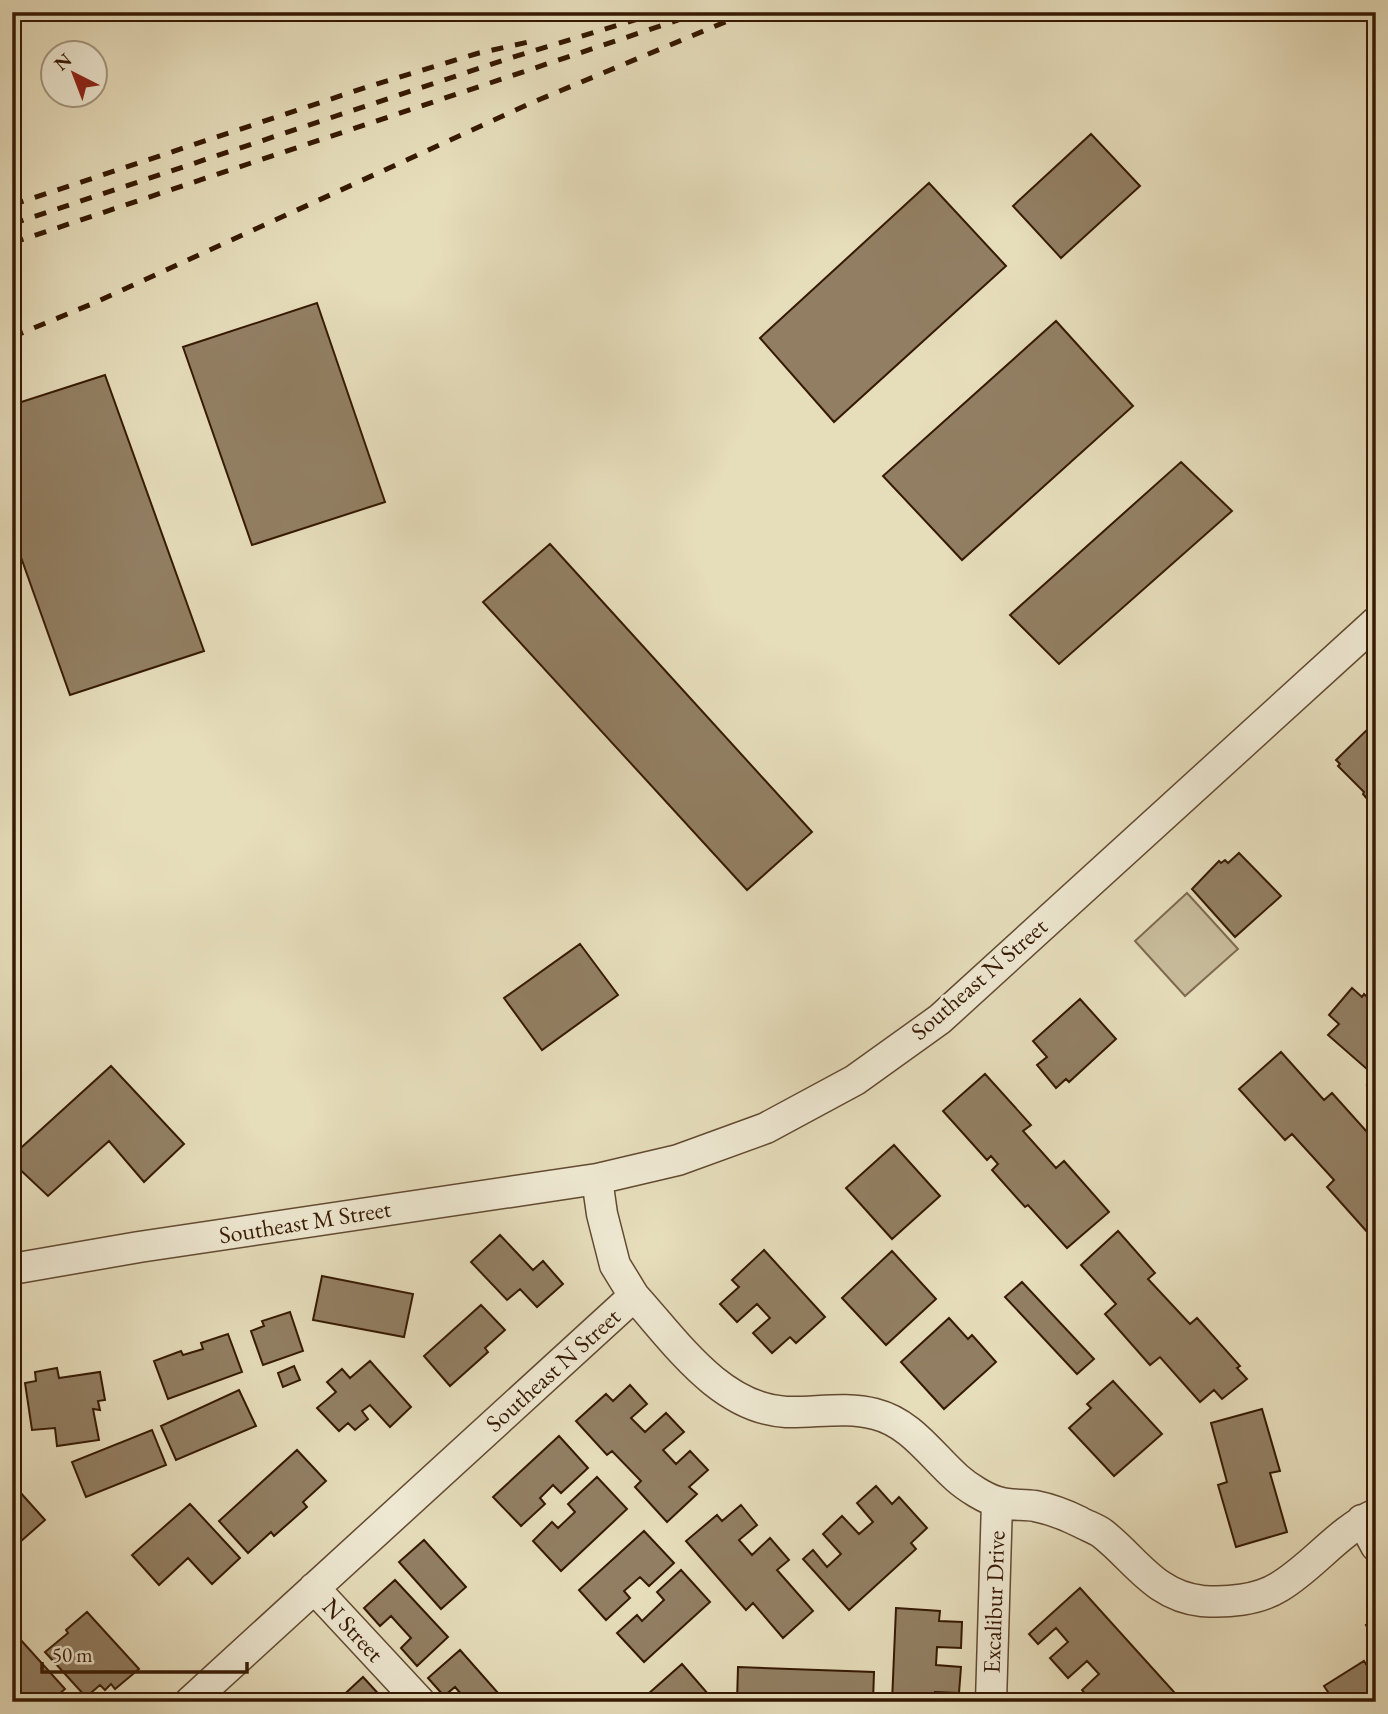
<svg xmlns="http://www.w3.org/2000/svg" width="1388" height="1714" font-family="'EB Garamond',serif">
	<style>
		.green { fill: #c8bc9c; stroke: #7f6a50; stroke-width: 2 }
		.building { fill: #927f63; stroke: #361903; stroke-width: 2 }
		.lines { fill: none; stroke-linecap: round; stroke-linejoin: round }
		.minor-casing { stroke: #624a31; stroke-width: 33 }
		.minor { stroke: #efe9d3; stroke-width: 30 }
		.rail { stroke: #361903; stroke-width: 5; stroke-dasharray: 12 12; stroke-linecap: butt }
		.labels { text-anchor: middle; stroke-width: 6; stroke-linejoin: round; paint-order: stroke }
		.street-label { font-size: 24px; fill: #361903; stroke: #efe9d3 }
	</style>
	<rect width="100%" height="100%" fill="#e6ddbb"/>
	<filter id="stains"><feTurbulence type="fractalNoise" baseFrequency=".00286" numOctaves="4"/><feColorMatrix values="0 0 0 0 .2 0 0 0 0 .09 0 0 0 0 .02 0 0 0 .5 -.17"/></filter>
	<radialGradient id="worn" r=".72"><stop offset=".6" stop-color="#630" stop-opacity="0"/><stop offset="1" stop-color="#630" stop-opacity=".3"/></radialGradient>
	<!-- green -->
	<path class="green" d="M1187 893 1238 949 1185 996 1135 941Z"/>
	<!-- building -->
	<path class="building" d="M1091 134 1140 186 1061 258 1013 206Z
		M929 183 1006 266 834 422 760 338Z
		M317 303 385 502 252 545 183 347Z
		M1056 321 1133 406 962 560 883 476Z
		M105 375 204 651 70 695 12 532V405Z
		M1181 462 1232 511 1059 664 1010 615Z
		M550 544 812 832 747 890 483 602Z
		M1375 722 1376 805 1374 807 1363 794 1364 792 1338 766 1340 764 1336 760Z
		M1239 853 1281 896 1235 937 1192 889 1219 861 1221 863 1225 860 1228 863Z
		M580 944 618 995 542 1050 504 998Z
		M1352 988 1362 997 1364 994 1376 1005V1092L1367 1085 1375 1076 1328 1035 1339 1024 1329 1015Z
		M1080 999 1116 1039 1069 1082 1066 1079 1056 1088 1037 1065 1047 1057 1033 1041Z
		M1281 1052 1324 1100 1332 1093 1376 1142V1146L1368 1152 1376 1161V1228L1369 1234 1327 1187 1334 1180 1292 1134 1285 1140 1239 1089Z
		M111 1066 184 1144 144 1182 109 1141 48 1196 12 1162V1156Z
		M985 1074 1031 1125 1023 1131 1056 1168 1064 1161 1109 1212 1067 1248 1028 1205 1025 1207 992 1170 998 1164 991 1156 987 1160 943 1111Z
		M894 1145 940 1196 892 1239 846 1188Z
		M1118 1231 1155 1273 1148 1279 1190 1324 1197 1318 1240 1366 1237 1368 1247 1379 1222 1399 1214 1390 1200 1402 1160 1357 1150 1365 1105 1314 1116 1304 1081 1265Z
		M500 1235 533 1270 543 1261 563 1284 537 1307 520 1289 507 1300 471 1262Z
		M764 1250 825 1317 796 1343 790 1337 772 1353 753 1333 770 1318 757 1304 737 1322 720 1304 739 1287 732 1280Z
		M892 1251 936 1299 886 1345 842 1298Z
		M322 1276 413 1294 404 1337 313 1320Z
		M1022 1282 1094 1359 1077 1374 1005 1297Z
		M481 1305 505 1330 485 1348 488 1352 450 1386 424 1356Z
		M290 1312 303 1351 263 1365 251 1331 264 1326 262 1321Z
		M949 1318 968 1339 972 1335 996 1362 944 1409 901 1362Z
		M228 1334 242 1372 168 1399 154 1361 181 1351 183 1355 203 1349 201 1343Z
		M370 1361 411 1407 390 1427 370 1405 362 1411 368 1419 355 1430 348 1423 339 1431 317 1408 336 1392 327 1382 342 1369 350 1378Z
		M294 1366 300 1380 283 1387 278 1373Z
		M57 1368 59 1378 100 1372 105 1400 98 1401 100 1410 93 1409 99 1440 57 1446 55 1428 32 1430 25 1383 36 1381 35 1372Z
		M1113 1381 1162 1434 1114 1476 1069 1428 1091 1408 1087 1404Z
		M630 1385 647 1404 631 1418 645 1432 666 1413 684 1432 663 1450 676 1464 690 1451 708 1470 689 1487 697 1494 667 1522 635 1487 641 1481 612 1451 607 1455 576 1421 606 1394 613 1401Z
		M239 1390 256 1426 176 1460 161 1426Z
		M1262 1409 1280 1471 1270 1473 1287 1532 1236 1547 1218 1485 1227 1482 1211 1423Z
		M152 1430 166 1465 86 1497 72 1462Z
		M559 1436 588 1468 561 1493 553 1485 540 1498 545 1504 521 1526 493 1497Z
		M297 1450 326 1481 303 1502 307 1507 274 1536 271 1532 248 1553 219 1521Z
		M597 1477 627 1509 561 1571 533 1541 552 1522 558 1528 575 1512 568 1504Z
		M876 1486 892 1504 899 1497 927 1528 911 1543 916 1549 849 1610 803 1559 813 1550 827 1567 841 1554 823 1534 842 1516 859 1534 873 1522 857 1503Z
		M19 1491 45 1520 12 1549V1497Z
		M190 1504 240 1558 212 1584 188 1558 159 1585 132 1555Z
		M741 1505 757 1525 739 1540 752 1555 770 1538 789 1560 777 1570 813 1611 783 1638 753 1603 746 1610 686 1541 717 1515 722 1521Z
		M644 1531 674 1563 649 1586 640 1577 624 1591 630 1598 606 1620 579 1590Z
		M424 1540 466 1587 441 1609 399 1562Z
		M681 1570 710 1602 644 1662 617 1633 637 1615 642 1621 664 1600 657 1592Z
		M395 1580 448 1637 417 1666 401 1648 411 1638 391 1616 380 1626 364 1608Z
		M1080 1588 1183 1702H1125L1117 1694 1108 1702H1092L1082 1690 1099 1674 1087 1661 1068 1678 1050 1658 1068 1642 1056 1628 1038 1644 1029 1634Z
		M896 1608 940 1611 939 1621 962 1622 961 1648 937 1647 936 1665 961 1667 959 1693 935 1692V1702H892Z
		M87 1612 139 1669 115 1689 111 1684 105 1690 100 1685 86 1697 45 1652 68 1633 66 1630Z
		M1376 1620V1645L1366 1625Z
		M19 1638 65 1689 50 1702H12V1644Z
		M460 1650 506 1702H468L455 1687 444 1696 428 1678Z
		M1364 1661 1376 1680V1702H1313L1328 1692 1324 1686Z
		M682 1664 715 1702H639Z
		M738 1667 874 1672 873 1702H737Z
		M363 1677 384 1700 383 1702H336Z"/>
	<g class="lines">
		<!-- minor casing -->
		<g class="minor-casing">
			<path id="minor" d="M12 1269 139 1247 597 1179 678 1160 766 1128 855 1080 940 1019 1376 622
				M634 1296C675 1341 719 1408 786 1412 815 1413 846 1406 875 1414 911 1423 931 1455 957 1478 967 1487 986 1499 998 1502 1010 1506 1023 1504 1035 1506 1050 1509 1066 1515 1080 1522 1087 1526 1097 1529 1103 1534 1136 1560 1155 1596 1202 1601 1227 1603 1258 1600 1279 1587 1314 1566 1338 1531 1376 1514
				M1362 1520 1376 1546
				M314 1588 420 1702
				M190 1702 634 1296 615 1265 602 1214 597 1179
				M991 1702 997 1502"/>
		</g>
		<!-- minor -->
		<use href="#minor" class="minor"/>
		<!-- rail -->
		<path class="rail" d="M12 205 370 86 479 53 533 41
			M12 224 507 59 661 12
			M12 243 702 12
			M12 337 94 303 531 103 749 12"/>
	</g>
	<g class="labels">
		<!-- street labels -->
		<g class="street-label">
			<text transform="translate(979 979) rotate(-41)" y="8">Southeast N Street</text>
			<text transform="translate(305 1222) rotate(-9)" y="8">Southeast M Street</text>
			<text transform="translate(553 1370) rotate(-42)" y="8">Southeast N Street</text>
			<text transform="translate(994 1602) rotate(-88)" y="8">Excalibur Drive</text>
			<text transform="translate(353 1630) rotate(47)" y="8">N Street</text>
		</g>
	</g>
	<!-- margin -->
	<rect width="1388" height="1714" fill="none" stroke="#e6ddbb" stroke-width="42"/>
	<rect x="14" y="14" width="1360" height="1686" fill="none" stroke="#361903" stroke-width="3.5"/>
	<rect x="21" y="21" width="1346" height="1672" fill="none" stroke="#361903" stroke-width="2"/>
	<!-- north arrow -->
	<g transform="translate(74 74) rotate(318)"><circle r="33" fill="#efe9d3" stroke="#a59680" stroke-width="2"/>
	<path d="M0-5L12 26L0 18L-12 26Z" fill="#8f2418"/>
	<text y="-10" font-size="19" font-weight="bold" text-anchor="middle" fill="#361903">N</text>
	</g>
	<!-- scale -->
	<path d="M42 1662v10h205v-10" fill="none" stroke="#361903" stroke-width="3.5"/>
	<text x="52" y="1662" font-size="21" fill="#361903" stroke="#efe9d3" stroke-width="5" paint-order="stroke">50 m</text>
	<rect width="100%" height="100%" filter="url(#stains)"/>
	<rect width="100%" height="100%" fill="url(#worn)"/>
</svg>
